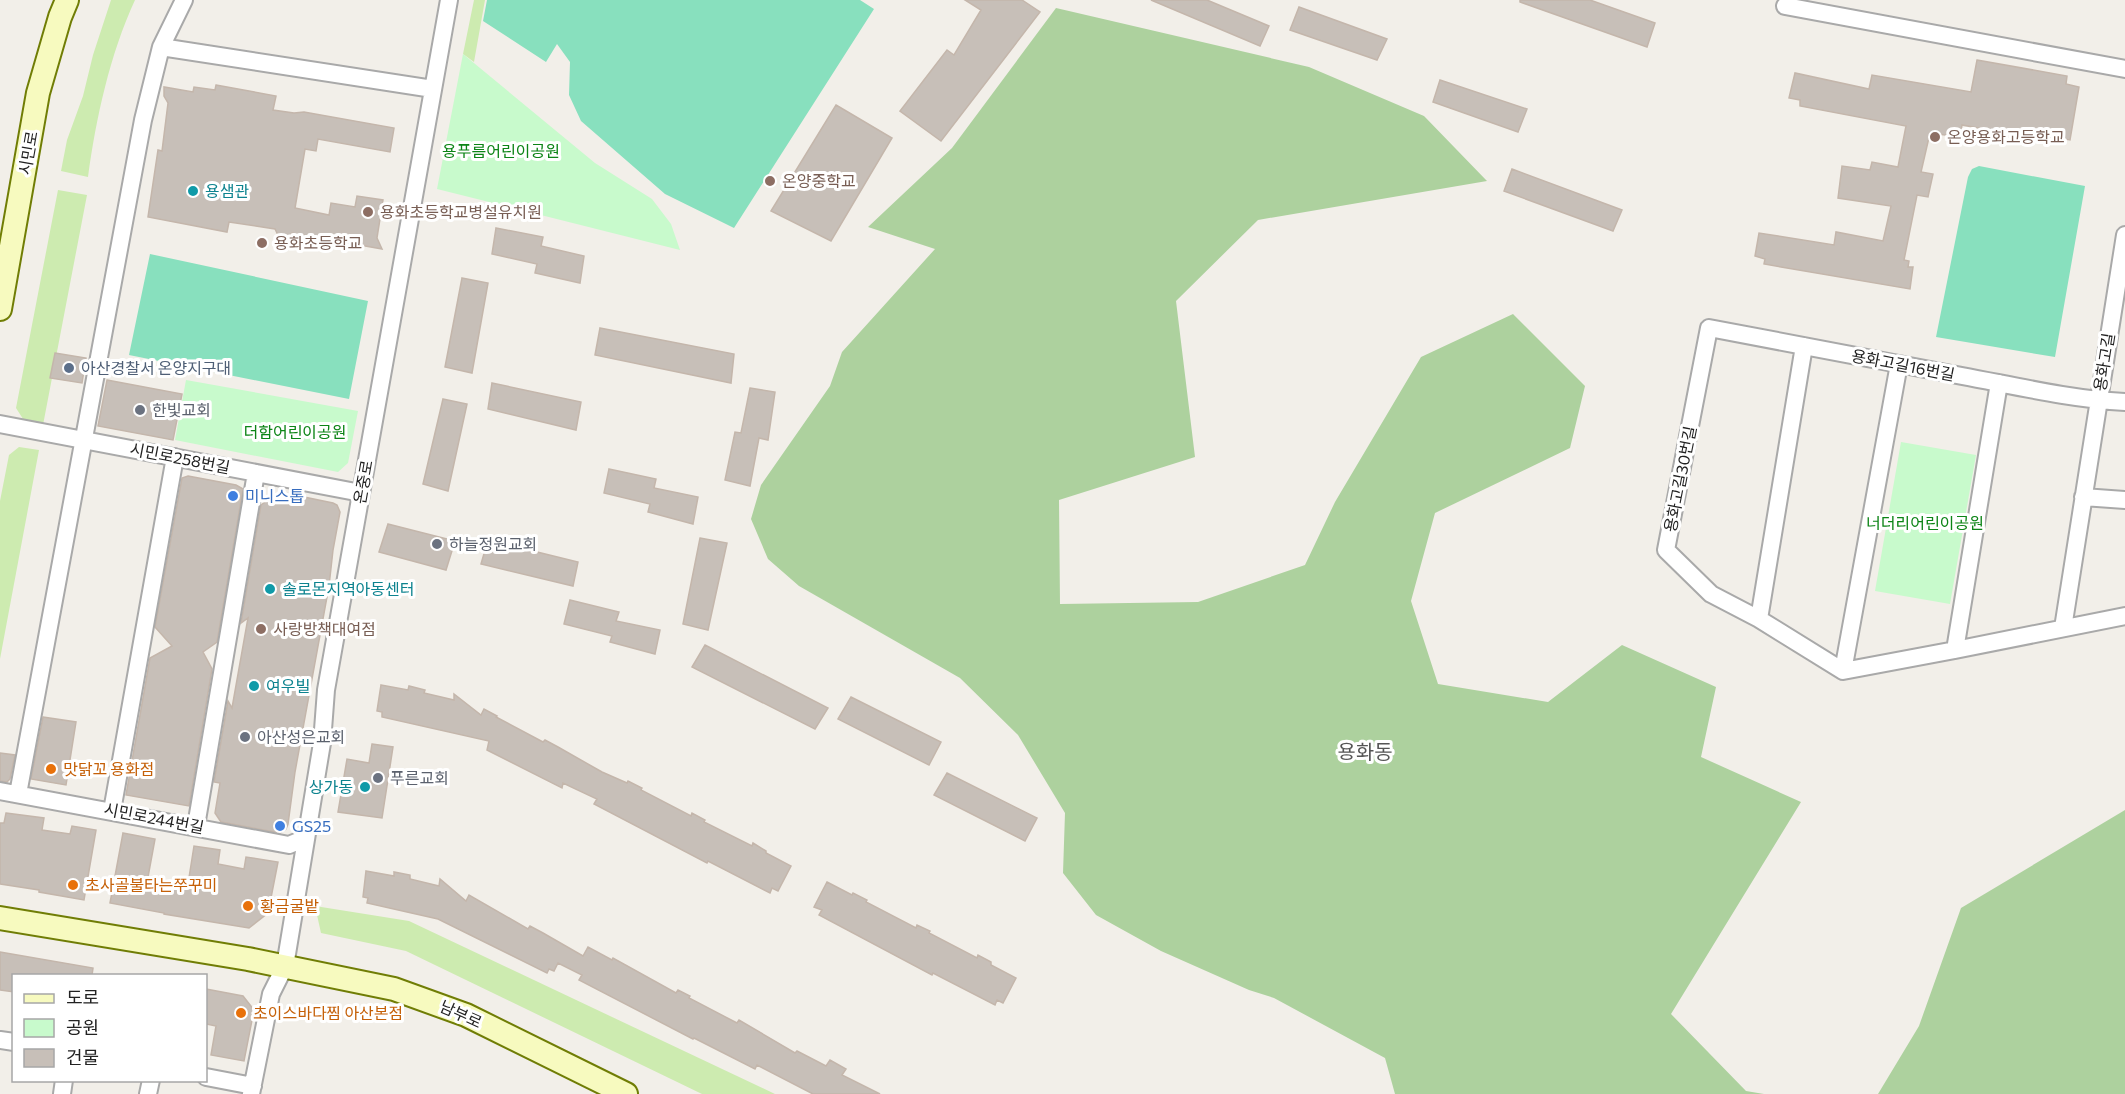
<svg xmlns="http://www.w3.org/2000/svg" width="2125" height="1094" font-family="Commissioner,'Noto Sans KR',sans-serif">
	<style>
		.grass { fill: #cdebb0 }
		.forest { fill: #add19e }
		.park { fill: #c8facc }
		.pitch { fill: #88e0be }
		.building { fill: #c7bfb8; stroke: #c4b6ab; stroke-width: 1.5 }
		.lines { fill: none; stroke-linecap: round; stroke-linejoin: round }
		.street-casing { stroke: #a9a9a9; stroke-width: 20 }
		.secondary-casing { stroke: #707d05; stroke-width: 26 }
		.street { stroke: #fff; stroke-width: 16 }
		.secondary { stroke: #f7fabf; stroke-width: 22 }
		.education-dot { fill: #8d6e63; stroke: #fff; stroke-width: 2 }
		.culture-dot { fill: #0f9aa8; stroke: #fff; stroke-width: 2 }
		.service-dot { fill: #5c6f8a; stroke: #fff; stroke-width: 2 }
		.worship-dot { fill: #6b7280; stroke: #fff; stroke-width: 2 }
		.shop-dot { fill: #3f7fe0; stroke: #fff; stroke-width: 2 }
		.food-dot { fill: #e8710a; stroke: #fff; stroke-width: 2 }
		.labels { text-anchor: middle; stroke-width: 6; stroke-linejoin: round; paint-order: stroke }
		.education-label { font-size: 16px; fill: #785e54; stroke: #fff; text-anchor: start }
		.park-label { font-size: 16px; fill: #0c8416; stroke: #fff }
		.street-label { font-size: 16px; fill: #222; stroke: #fff }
		.culture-label { font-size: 16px; fill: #0d838f; stroke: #fff; text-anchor: start }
		.service-label { font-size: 16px; fill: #4e5e75; stroke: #fff; text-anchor: start }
		.worship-label { font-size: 16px; fill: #5b616d; stroke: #fff; text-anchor: start }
		.shop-label { font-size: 16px; fill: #366cbe; stroke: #fff; text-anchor: start }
		.food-label { font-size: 16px; fill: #c56008; stroke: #fff; text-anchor: start }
		.quarter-label { font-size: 20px; fill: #555; stroke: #fff }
	</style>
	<rect width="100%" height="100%" fill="#f2efe9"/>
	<!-- grass -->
	<path class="grass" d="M111 0H135C110 54 96 118 88 177L61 171 67 140 83 96 93 55Z
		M474 0H485L474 62 463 54Z
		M58 190 87 195 43 425 25 422 16 408Z
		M19 447 39 450 0 659V501L9 455Z
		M315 906 409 921 775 1094H702L406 951 321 933Z"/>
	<!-- forest -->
	<path class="forest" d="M1056 8 1309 67 1424 116 1487 181 1258 220 1176 301 1195 457 1059 500 1060 604 1198 602 1305 565 1335 502 1421 357 1513 314 1585 386 1570 448 1435 513 1411 601 1438 684 1548 702 1622 645 1716 687 1701 757 1801 802 1671 1014 1746 1091 1764 1094H1395L1385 1058 1274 998 1249 990 1161 951 1096 915 1063 873 1065 813 1018 735 960 678 799 586 768 559 751 519 761 485 830 386 842 352 935 249 868 227 952 148Z
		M2125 810V1094H1878L1919 1026 1961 908Z"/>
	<!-- park -->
	<path class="park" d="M463 54 595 163 652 199 671 224 680 250 437 189Z
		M186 380 358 411 348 463 338 472 175 440Z
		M1901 442 1976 455 1950 604 1875 591Z"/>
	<!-- pitch -->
	<path class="pitch" d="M487 0H860L874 9 734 228 665 194 581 121 569 95 570 62 557 44 546 62 483 21Z
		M1979 166 2085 186 2055 357 1936 337 1968 177 1972 169Z
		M150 254 368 301 349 399 129 355Z"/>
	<!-- building -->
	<path class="building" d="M965 0H1022L1040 12 941 141 900 111 947 50 954 55 981 10Z
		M1151 0H1207L1269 26 1260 46Z
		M1520 0H1590L1655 23 1647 47 1520 2Z
		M1299 7 1387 39 1377 60 1290 30Z
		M1977 60 2067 76 2066 84 2079 87 2070 140 2053 137 2052 142 1962 125 1960 137 1930 133 1921 172 1933 174 1928 197 1917 195 1904 260 1909 261 1908 267H1913L1910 289 1764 264 1765 259 1755 256 1759 233 1834 245 1836 232 1883 241 1891 206 1838 198 1842 166 1870 170 1872 162 1898 167 1906 126 1800 106V100L1789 98 1795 73 1869 89 1872 75 1971 92Z
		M1440 80 1527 109 1518 132 1433 102Z
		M216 85 276 96 273 110 294 113 304 112 394 128 390 152 318 139 316 151 305 149 295 208 329 215 331 203 355 207 357 196 383 200 377 238 382 249 292 233 289 237 284 238 279 237 275 229 229 222 227 232 148 217 158 150 162 151 168 103 164 96V87L193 92 194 87 215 90Z
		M836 105 892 138 831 241 771 211Z
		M1512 169 1622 210 1613 231 1504 191Z
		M496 228 543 237 541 246 584 256 580 283 535 273 537 264 492 254Z
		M462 278 488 283 472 373 445 367Z
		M600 328 734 354 731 383 595 355Z
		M55 353 86 358 82 383 50 378Z
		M107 380 182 394 173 440 98 426Z
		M492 383 581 402 576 430 488 409Z
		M750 388 775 392 768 440 759 438 750 486 725 480 735 432 741 433Z
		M443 399 467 404 448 491 423 484Z
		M609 469 656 479 654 488 698 497 693 524 648 512 650 504 604 493Z
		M188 476 236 485 243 489 217 642 203 652 212 669 189 806 126 795 150 658 172 646 155 627 182 478Z
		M280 492 333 503 337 505 340 512 333 550 329 586 295 772 288 824 286 829 280 833 221 822 215 813 220 783 214 782 228 701 232 708 248 618 241 623 261 505Z
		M388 524 455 541 446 570 379 552Z
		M700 538 727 543 708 630 683 624Z
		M488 540 578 562 573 586 481 564Z
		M570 600 619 612 616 621 660 630 655 654 610 642 612 636 564 624Z
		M705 645 828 708 815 729 692 667Z
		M381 685 408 690 409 686 425 690 424 693 454 700V694L481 715 484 709 497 716 496 717 543 742 545 740 558 747 602 772 627 783 628 781 642 788 641 790 691 816 692 813 705 820 704 822 752 846 753 843 766 851V853L791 866 778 891 772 888 770 893 708 861 707 863 594 804 597 799 563 783 562 788 487 750 489 741 382 717V712L377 711Z
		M851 697 941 742 929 765 838 719Z
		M43 717 76 722 66 785 31 779Z
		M372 744 393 747 382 818 338 812 347 759 369 763Z
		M0 753 15 755 10 779 7 782 0 781Z
		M947 773 1037 818 1025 841 934 795Z
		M6 813 44 818 42 830 70 834 72 826 96 830 84 900 39 892V890L0 884V823H4Z
		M123 833 155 839 148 877 188 884 194 846 220 850 218 864 244 869 246 857 278 862 268 913 249 928 164 914V913L110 903Z
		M366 871 394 876V872L410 875V879L439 886 440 879 466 901 469 895 528 929 530 926 543 933 583 956 588 947 612 960 613 958 676 993 678 990 690 996 689 998 737 1023 739 1020 795 1053 797 1051 826 1066 830 1060 846 1069 842 1075 880 1094H813L757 1065 755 1069 694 1038 693 1039 579 980 582 975 558 963 554 971 549 969 547 973 438 919 367 903 368 898 363 897Z
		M827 882 852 895 853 893 867 900 866 902 916 928 917 925 930 931 929 933 977 958 978 955 991 962V965L1016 978 1003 1003 997 1000 995 1005 933 973 932 975 819 915 822 910 814 907Z
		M0 952 93 968 92 975H14V992L0 990Z
		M206 989 243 996 254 1010 244 1061 211 1055 216 1026 206 1024Z"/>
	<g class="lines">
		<!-- street casing -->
		<g class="street-casing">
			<path id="street" d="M1785 6 2125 69
				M161 47 433 89
				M1804 346 1759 619 1711 594 1666 550 1709 328C1793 344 1877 360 1962 376 2016 386 2070 399 2125 402
				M0 424 361 493
				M2083 497 2125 500
				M1759 619 1843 671 1955 650 1999 383
				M2063 628 2125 235
				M1955 650 2125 616
				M1843 671 1899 364
				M0 791 289 845 306 838
				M18 794 143 120 161 47 184 0
				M112 811 175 457
				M196 826 256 473
				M0 1040 14 1042
				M206 1077 253 1086
				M62 1094 64 1080
				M148 1094 151 1080
				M251 1094 271 994 285 966 322 743 326 690 449 0"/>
		</g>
		<!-- secondary casing -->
		<g class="secondary-casing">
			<path id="secondary" d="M0 309 38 93 60 17 67 0
				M0 918 248 959 394 989 466 1015 626 1094"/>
		</g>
		<!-- street -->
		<use href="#street" class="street"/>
		<!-- secondary -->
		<use href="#secondary" class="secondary"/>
	</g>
	<!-- markers -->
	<g class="education-dot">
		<circle cx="1935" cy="137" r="6"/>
		<circle cx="770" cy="181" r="6"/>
		<circle cx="368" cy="212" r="6"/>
		<circle cx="262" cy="243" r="6"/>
		<circle cx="261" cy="629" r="6"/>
	</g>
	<g class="culture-dot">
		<circle cx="193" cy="191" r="6"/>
		<circle cx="270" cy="589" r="6"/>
		<circle cx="254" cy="686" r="6"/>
		<circle cx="365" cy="787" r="6"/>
	</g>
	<circle class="service-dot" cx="69" cy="368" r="6"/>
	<g class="worship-dot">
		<circle cx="140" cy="410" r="6"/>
		<circle cx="437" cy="544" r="6"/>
		<circle cx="245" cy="737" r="6"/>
		<circle cx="378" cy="778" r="6"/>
	</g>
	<g class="shop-dot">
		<circle cx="233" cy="496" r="6"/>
		<circle cx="280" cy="826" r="6"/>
	</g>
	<g class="food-dot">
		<circle cx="51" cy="769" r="6"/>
		<circle cx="73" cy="885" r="6"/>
		<circle cx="248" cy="906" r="6"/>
		<circle cx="241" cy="1013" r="6"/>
	</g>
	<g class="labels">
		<!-- education labels -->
		<g class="education-label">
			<text x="1947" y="143">온양용화고등학교</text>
			<text x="782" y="187">온양중학교</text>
			<text x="380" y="218">용화초등학교병설유치원</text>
			<text x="274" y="249">용화초등학교</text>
			<text x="273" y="635">사랑방책대여점</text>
		</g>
		<!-- park labels -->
		<g class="park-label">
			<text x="501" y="157">용푸름어린이공원</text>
			<text x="295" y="438">더함어린이공원</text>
			<text x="1925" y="529">너더리어린이공원</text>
		</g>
		<!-- street labels -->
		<g class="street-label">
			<text transform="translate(28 153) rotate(-80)" y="6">시민로</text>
			<text transform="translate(2104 362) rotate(-81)" y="6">용화고길</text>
			<text transform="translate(1903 365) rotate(11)" y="6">용화고길16번길</text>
			<text transform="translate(180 458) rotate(11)" y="6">시민로258번길</text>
			<text transform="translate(1680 479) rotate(-79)" y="6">용화고길30번길</text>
			<text transform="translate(363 482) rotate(-80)" y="6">온중로</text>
			<text transform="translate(154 818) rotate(11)" y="6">시민로244번길</text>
			<text transform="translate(461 1014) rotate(24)" y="6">남부로</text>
		</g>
		<!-- culture labels -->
		<g class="culture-label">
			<text x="205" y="197">용샘관</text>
			<text x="282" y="595">솔로몬지역아동센터</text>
			<text x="266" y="692">여우빌</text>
			<text x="353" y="793" text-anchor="end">상가동</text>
		</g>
		<!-- service labels -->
		<g class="service-label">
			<text x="81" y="374">아산경찰서 온양지구대</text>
		</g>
		<!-- worship labels -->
		<g class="worship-label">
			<text x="152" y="416">한빛교회</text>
			<text x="449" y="550">하늘정원교회</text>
			<text x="257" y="743">아산성은교회</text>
			<text x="390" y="784">푸른교회</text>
		</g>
		<!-- shop labels -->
		<g class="shop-label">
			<text x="245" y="502">미니스톱</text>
			<text x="292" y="832">GS25</text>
		</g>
		<!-- food labels -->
		<g class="food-label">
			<text x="63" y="775">맛닭꼬 용화점</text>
			<text x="85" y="891">초사골불타는쭈꾸미</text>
			<text x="260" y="912">황금굴밭</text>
			<text x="253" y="1019">초이스바다찜 아산본점</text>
		</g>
		<!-- quarter labels -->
		<g class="quarter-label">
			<text x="1365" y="759">용화동</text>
		</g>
	</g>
	<!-- legend -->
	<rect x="12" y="974" width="195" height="108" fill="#ffffff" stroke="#a7a7a7" stroke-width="1.5"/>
	<rect x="24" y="994" width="30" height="9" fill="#f7fabf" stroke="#a7a7a7" stroke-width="1.5"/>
	<text x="66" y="1004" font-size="18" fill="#222222">도로</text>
	<rect x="24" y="1019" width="30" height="18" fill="#c8facc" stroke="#a7a7a7" stroke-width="1.5"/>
	<text x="66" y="1034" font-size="18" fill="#222222">공원</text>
	<rect x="24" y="1049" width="30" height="18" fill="#c7bfb8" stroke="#a7a7a7" stroke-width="1.5"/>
	<text x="66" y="1064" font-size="18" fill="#222222">건물</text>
</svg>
